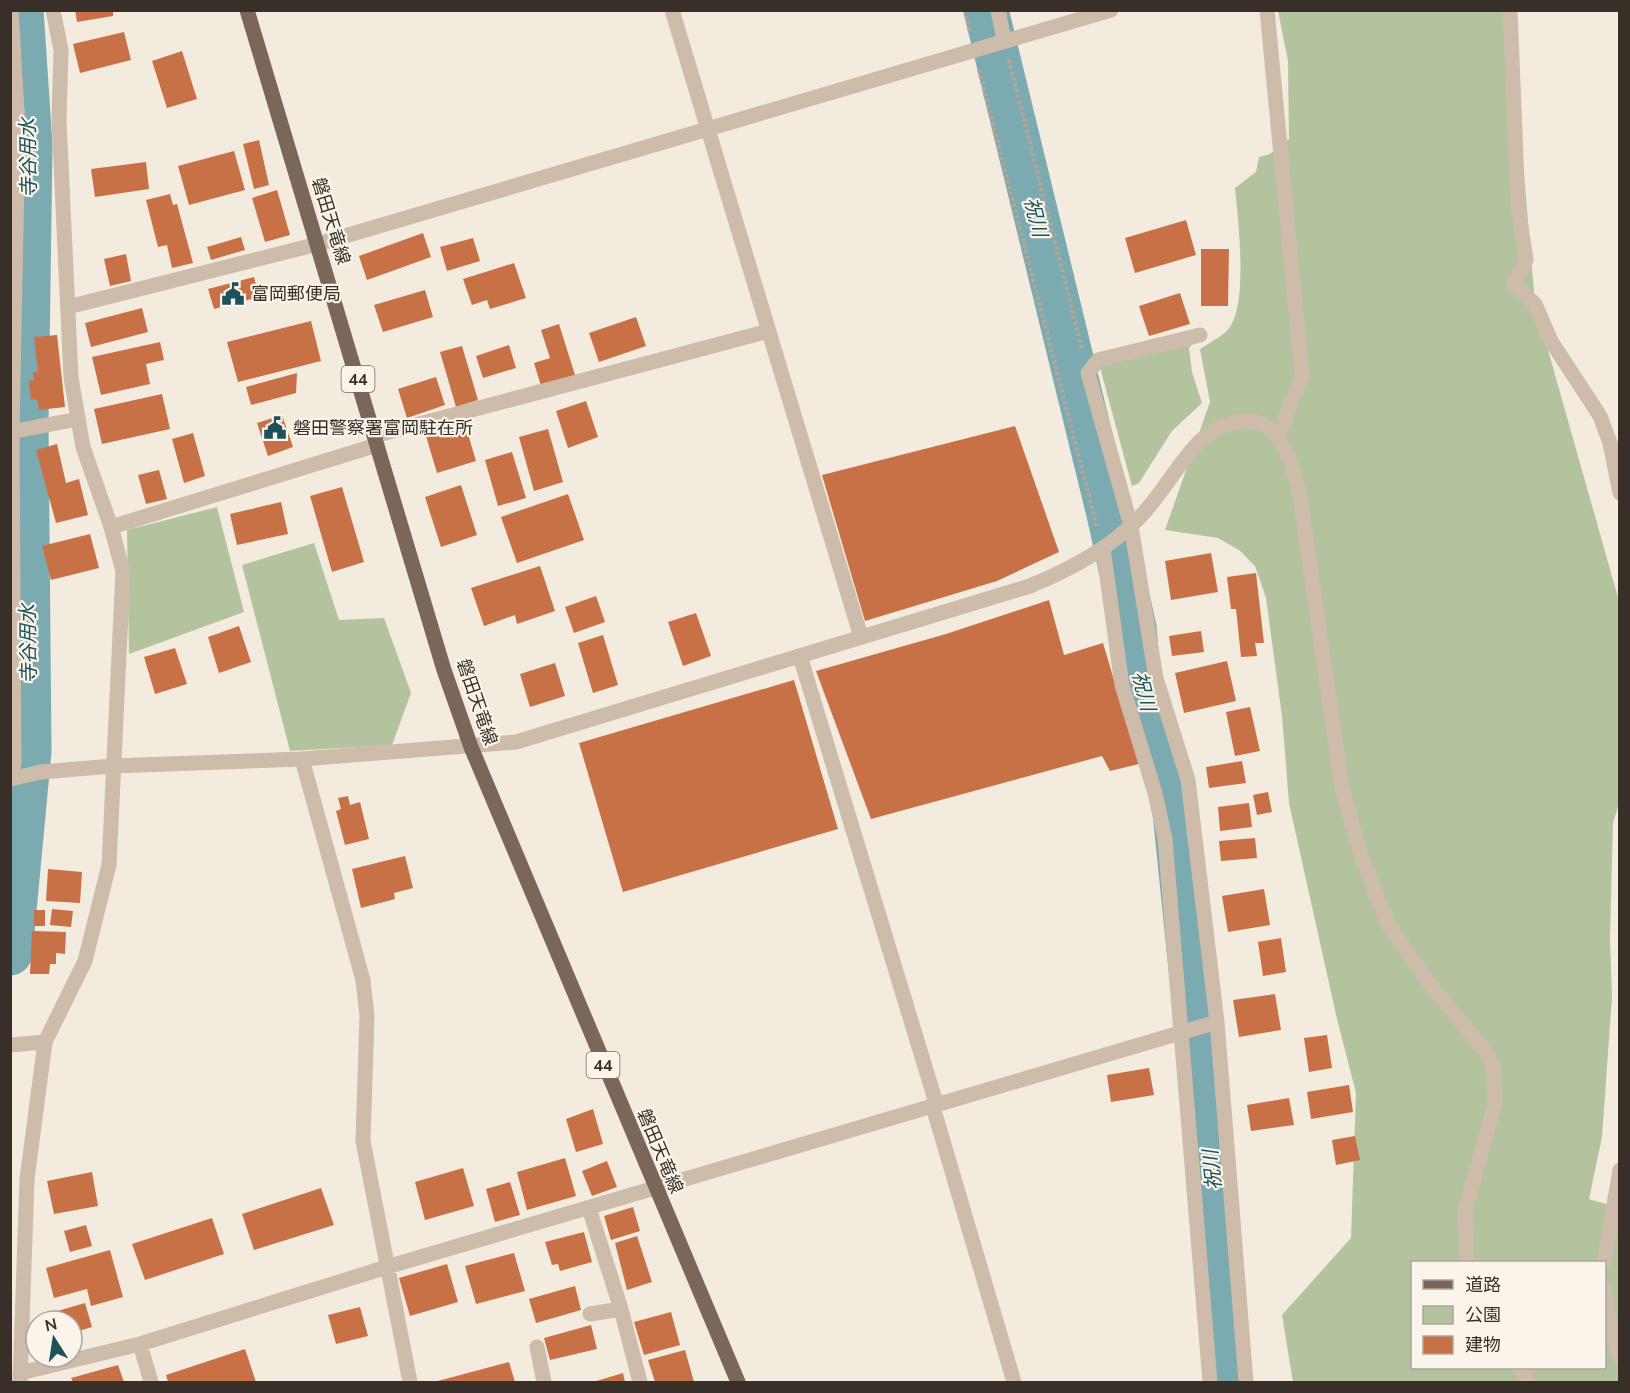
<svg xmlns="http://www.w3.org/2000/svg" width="1630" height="1393" font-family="'Nunito Sans','Noto Sans JP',sans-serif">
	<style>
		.green { fill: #b3c39d; fill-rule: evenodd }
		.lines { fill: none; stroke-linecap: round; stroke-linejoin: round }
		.river { stroke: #7baab1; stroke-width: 45 }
		.building { fill: #c97146 }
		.path { stroke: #b8a693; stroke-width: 4; stroke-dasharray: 3 3; stroke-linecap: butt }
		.minor { stroke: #ccbca9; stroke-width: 15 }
		.tertiary { stroke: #ccbca9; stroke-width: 15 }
		.primary { stroke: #7b675a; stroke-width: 15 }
		.labels { text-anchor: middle; stroke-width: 4.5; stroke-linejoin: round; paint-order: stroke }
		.shield { fill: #faf4ea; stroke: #726a63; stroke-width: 1.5 }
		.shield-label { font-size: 16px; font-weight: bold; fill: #382f29 }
		.street-label { font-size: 18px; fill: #382f29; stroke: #faf4ea }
		.poi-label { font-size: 18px; fill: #382f29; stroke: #faf4ea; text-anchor: start }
		.water-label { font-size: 20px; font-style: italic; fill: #1d525b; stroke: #faf4ea }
	</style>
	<rect width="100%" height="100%" fill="#f3ebdd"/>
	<!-- green -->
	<path class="green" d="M1278 11H1510L1535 304 1619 601 1620 800 1613 823 1610 938 1612 997 1602 1137 1589 1199 1619 1208V1382H1293L1282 1315 1351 1238 1356 1093 1337 1019 1289 803 1282 716 1266 598 1255 566 1239 550 1218 538 1165 530 1210 402 1200 349C1210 342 1224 336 1230 327 1248 300 1238 220 1235 188L1256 172 1259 157 1270 154 1289 139 1288 61ZM1412 1262H1604V1368H1412Z
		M1200 335 1189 348 1192 372 1202 403 1172 431 1139 483 1132 486 1098 360Z
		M217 507 244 612 129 654 127 530Z
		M314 543 339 620 384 618 411 693 392 745 290 751 242 565Z"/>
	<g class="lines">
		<!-- river -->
		<path class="river" d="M986 10 1109 514 1134 628 1139 684 1172 783 1215 1203 1227 1382
			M10 953 29 751 26 423 30 145 21 10"/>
	</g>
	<!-- building -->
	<path class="building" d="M75 10H113V16L77 22Z
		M124 32 131 60 80 73 73 44Z
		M182 51 197 99 167 108 152 61Z
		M259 140 269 185 254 189 243 144Z
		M234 151 245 190 189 205 178 166Z
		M146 162 149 189 95 197 91 169Z
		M277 190 290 235 265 242 252 198Z
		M170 194 173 205 177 204 193 263 172 268 167 245 158 247 146 200Z
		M1186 220 1196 255 1135 273 1125 238Z
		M423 233 431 257 367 280 359 256Z
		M241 237 245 250 211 260 207 247Z
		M473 238 480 261 447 271 440 247Z
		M1201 249H1229L1228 306H1201Z
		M126 254 131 281 110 286 104 259Z
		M514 263 526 298 490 309 487 300 472 305 463 279Z
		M254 277 259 297 214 309 208 289Z
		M425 290 433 317 383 332 374 305Z
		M1180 293 1190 324 1149 336 1139 306Z
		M142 308 148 332 91 347 85 323Z
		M636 317 646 346 599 362 589 333Z
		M311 321 321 361 238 382 227 342Z
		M559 324 575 375 541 386 534 363 550 358 541 330Z
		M57 335 65 407 39 410 37 399 31 400 29 381 34 380 33 372H38L34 337Z
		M160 342 164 360 146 364 150 384 101 395 92 357Z
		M509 345 516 368 483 378 476 356Z
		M462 346 478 400 456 407 440 352Z
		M297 373 296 393 251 405 246 387Z
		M436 377 445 405 407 418 398 389Z
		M162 394 170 429 102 444 94 409Z
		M586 401 598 437 568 448 556 411Z
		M282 415 293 447 268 456 257 423Z
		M465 424 476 461 437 473 426 436Z
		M1015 426 1059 552 997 581 865 621 822 475Z
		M548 429 563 482 534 491 519 437Z
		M193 433 205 476 184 483 172 439Z
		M57 444 66 483 79 479 88 515 56 523 36 450Z
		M512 452 526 498 498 506 485 460Z
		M159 470 167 499 146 504 138 475Z
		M461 485 477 535 441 547 425 497Z
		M342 487 364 562 332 572 310 496Z
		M568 494 584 540 517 563 501 517Z
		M281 502 288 534 237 545 230 514Z
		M90 534 99 568 51 580 42 546Z
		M1211 553 1218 592 1171 600 1165 561Z
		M540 566 555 611 517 624 515 615 484 626 471 588Z
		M1256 573 1264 643H1255L1257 656 1241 657 1236 609H1231L1227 577Z
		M596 596 605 622 574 633 565 607Z
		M1049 600 1064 655 1103 643 1139 764 1110 771 1102 756 871 819 816 671 946 634Z
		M696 613 711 656 683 666 668 622Z
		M239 626 251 662 219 673 208 637Z
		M1201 631 1204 652 1172 656 1169 636Z
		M603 635 618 685 593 693 578 643Z
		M175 648 187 684 155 694 144 657Z
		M1227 661 1236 701 1184 713 1175 673Z
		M555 663 565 696 530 707 520 674Z
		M794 680 838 829 623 892 579 743Z
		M1250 707 1260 751 1235 756 1226 712Z
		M1242 761 1246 783 1209 788 1206 767Z
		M1268 792 1272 812 1257 815 1253 795Z
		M348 796 350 805 360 802 369 839 345 845 336 811 341 809 338 798Z
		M1249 803 1252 827 1220 831 1218 807Z
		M1255 838 1257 858 1221 861 1219 841Z
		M405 856 413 888 394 893 395 899 361 908 352 869Z
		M48 869 82 872 80 903 46 901Z
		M1264 889 1270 925 1228 932 1222 896Z
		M52 909 73 911 71 927 50 925Z
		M34 910H45V926H34Z
		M32 931 66 932 65 954 56 953V964H50L49 974H30Z
		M1281 938 1286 972 1263 976 1258 942Z
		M1275 994 1281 1030 1239 1037 1233 1000Z
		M1327 1035 1332 1068 1309 1072 1304 1038Z
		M1149 1068 1154 1095 1111 1102 1107 1075Z
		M1349 1085 1353 1112 1311 1119 1307 1092Z
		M1289 1098 1294 1125 1251 1131 1247 1105Z
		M593 1109 603 1144 576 1152 566 1119Z
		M1355 1136 1360 1160 1336 1165 1332 1140Z
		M565 1158 576 1196 527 1210 517 1172Z
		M607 1161 617 1187 592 1196 582 1171Z
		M463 1168 474 1206 425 1220 415 1182Z
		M92 1172 98 1206 54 1214 47 1181Z
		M510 1182 520 1215 495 1222 486 1189Z
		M321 1188 334 1225 254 1250 242 1214Z
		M633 1207 640 1231 611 1240 604 1216Z
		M212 1218 224 1254 145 1280 132 1244Z
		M86 1225 92 1246 70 1252 64 1231Z
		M584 1232 592 1262 560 1271 558 1264 552 1265 545 1242Z
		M637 1236 652 1282 627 1290 615 1243Z
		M110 1250 123 1297 91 1306 87 1289 54 1298 46 1268Z
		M514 1253 525 1291 476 1304 465 1266Z
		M447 1264 458 1302 410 1316 399 1278Z
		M575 1286 581 1310 536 1323 529 1299Z
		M85 1303 92 1327 72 1333V1321H49L47 1314Z
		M360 1307 368 1336 336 1344 328 1315Z
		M671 1312 680 1345 644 1355 634 1322Z
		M591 1325 597 1349 550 1360 544 1338Z
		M245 1349 256 1382H168L166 1375Z
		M685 1350 694 1382H655L648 1360Z
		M509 1362 515 1382H434Z
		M118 1365 124 1382H73L71 1378Z
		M623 1373 625 1382H593Z"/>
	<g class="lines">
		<!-- path -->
		<path class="path" d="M965 10 970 33
			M1009 60 1082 349
			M979 70 1097 527"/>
		<!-- minor -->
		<path class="minor" d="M672 10 861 637
			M998 10 1004 40
			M1267 10 1302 375 1278 437
			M1510 10 1518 207 1526 260 1514 285 1535 304 1551 341 1600 416 1610 443 1620 493
			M68 307 318 244 1111 10
			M1200 335 1098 360 1088 373 1131 526 1156 678 1188 780 1217 1022 1246 1382
			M10 432 78 419
			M374 436 769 331
			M111 527 377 445
			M1103 548 1122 685 1155 793 1165 839 1210 1382
			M800 656 937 1106
			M302 759 363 980 367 1016 363 1141 410 1382
			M10 776 14 764 12 431 18 127 11 10
			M10 1045 45 1042
			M933 1107 1014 1382
			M589 1208 621 1309
			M590 1314 621 1309 640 1382
			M140 1344 151 1382
			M537 1347 544 1382
			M20 1373 140 1344 387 1267 1217 1022"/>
		<!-- tertiary -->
		<path class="tertiary" d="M10 779 41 772 113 766 302 759 516 742 1030 586C1069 570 1109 549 1138 519 1162 495 1177 464 1201 440 1210 432 1221 426 1233 423 1279 409 1292 463 1300 496L1342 788 1361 855 1388 924 1429 983 1486 1052 1494 1070 1495 1103 1465 1211 1467 1262
			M1604 1262 1620 1170
			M1604 1288 1612 1337 1620 1357
			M1520 1368 1529 1382
			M20 1382 27 1179 45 1042 85 961 109 865 123 571 111 527 83 447 71 378 59 120 61 50 53 10"/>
		<!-- primary -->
		<path class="primary" d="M247 10 444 670 471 747 738 1382"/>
	</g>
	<!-- icons -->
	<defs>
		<g id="civic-bare" transform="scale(1.8)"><path d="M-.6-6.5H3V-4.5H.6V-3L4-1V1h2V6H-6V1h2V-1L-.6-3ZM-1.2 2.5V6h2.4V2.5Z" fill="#1d525b" stroke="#faf4ea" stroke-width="2.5" paint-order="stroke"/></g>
	</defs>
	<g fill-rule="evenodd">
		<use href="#civic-bare" x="233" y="294"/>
		<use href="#civic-bare" x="275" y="428"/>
	</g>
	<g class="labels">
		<!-- shield labels -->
		<g class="shield">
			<rect x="341.5" y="366" width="33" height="26" rx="4.5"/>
			<rect x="586.5" y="1052" width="33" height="26" rx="4.5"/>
		</g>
		<g class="shield-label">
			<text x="358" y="385">44</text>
			<text x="603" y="1071">44</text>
		</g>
		<!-- street labels -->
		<g class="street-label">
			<text transform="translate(331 221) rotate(73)" y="6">磐田天竜線</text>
			<text transform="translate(477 702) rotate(71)" y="6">磐田天竜線</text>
			<text transform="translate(660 1151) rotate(67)" y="6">磐田天竜線</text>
		</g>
		<!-- poi labels -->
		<g class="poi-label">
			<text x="251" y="300">富岡郵便局</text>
			<text x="293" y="434">磐田警察署富岡駐在所</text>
		</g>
		<!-- water labels -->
		<g class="water-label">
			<text transform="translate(28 158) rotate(-91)" y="7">寺谷用水</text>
			<text transform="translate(1036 217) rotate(76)" y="7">祝川</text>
			<text transform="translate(28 644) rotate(-91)" y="7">寺谷用水</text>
			<text transform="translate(1144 691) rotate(76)" y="7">祝川</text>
			<text transform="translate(1212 1170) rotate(-96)" y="7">祝川</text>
		</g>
	</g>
	<!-- border -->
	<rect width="1630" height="1393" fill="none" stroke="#382f29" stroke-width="24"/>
	<!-- legend -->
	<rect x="1411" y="1261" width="195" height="108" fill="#faf4ea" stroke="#aca59d" stroke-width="1.5"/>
	<rect x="1423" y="1280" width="30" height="9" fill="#7b675a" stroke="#aca59d" stroke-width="1.5"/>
	<text x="1465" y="1291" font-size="18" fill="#382f29">道路</text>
	<rect x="1423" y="1306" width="30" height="18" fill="#b3c39d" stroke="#aca59d" stroke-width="1.5"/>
	<text x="1465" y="1321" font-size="18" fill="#382f29">公園</text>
	<rect x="1423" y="1336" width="30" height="18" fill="#c97146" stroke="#aca59d" stroke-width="1.5"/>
	<text x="1465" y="1351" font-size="18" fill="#382f29">建物</text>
	<!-- north arrow -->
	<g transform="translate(54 1339) rotate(348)"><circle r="28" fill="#faf4ea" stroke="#aca59d" stroke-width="1.5"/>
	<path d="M0-4.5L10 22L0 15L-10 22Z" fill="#1d525b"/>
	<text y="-9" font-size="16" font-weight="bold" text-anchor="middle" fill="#382f29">N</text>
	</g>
</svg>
